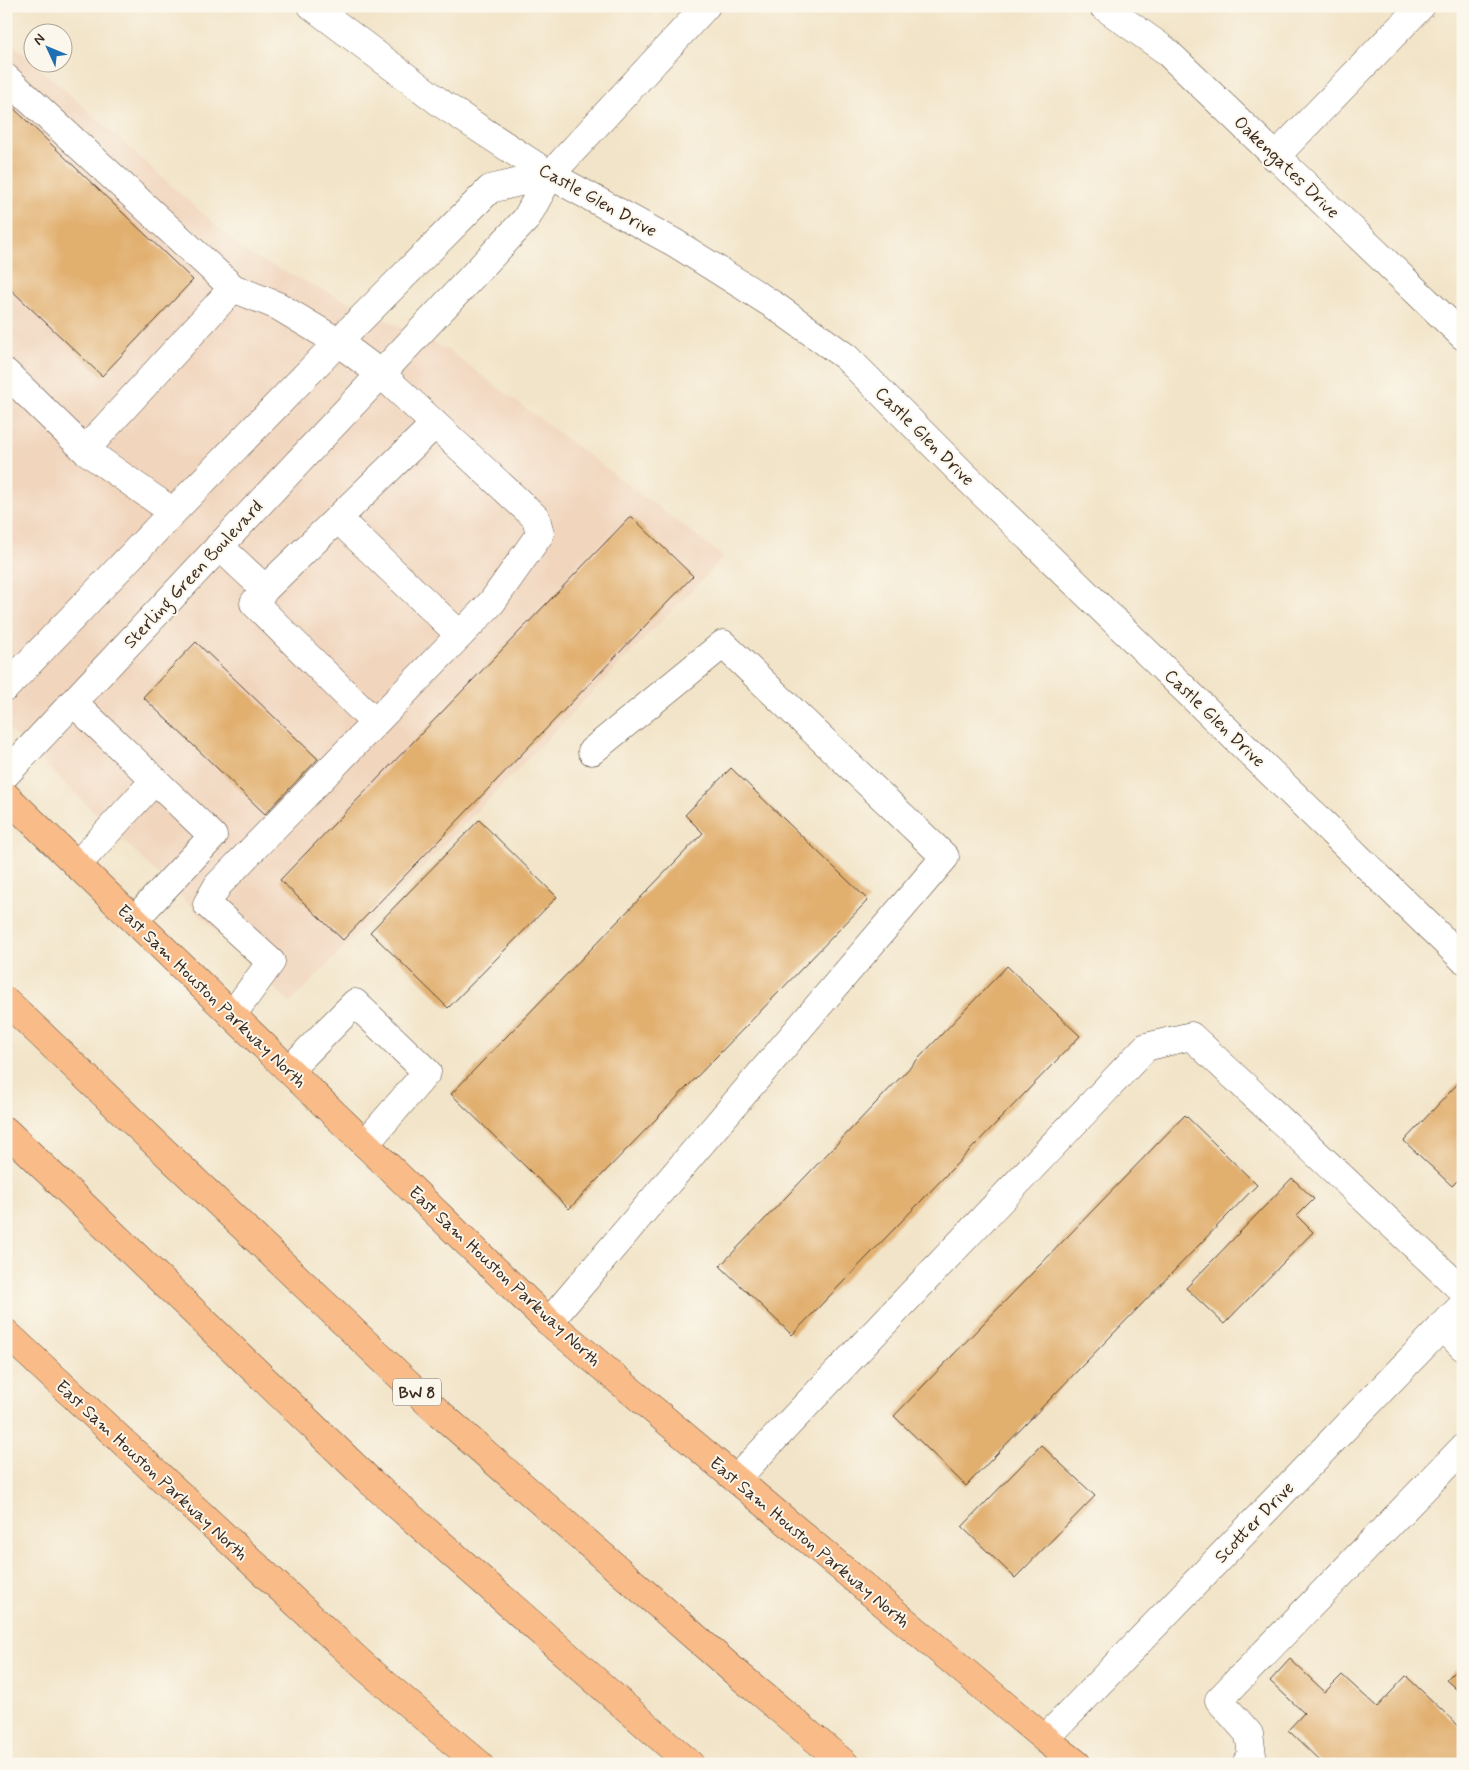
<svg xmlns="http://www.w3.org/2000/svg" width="1469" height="1770" font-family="Mynerve,sans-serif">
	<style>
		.built { fill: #f1d5bd }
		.building { fill: #e1af6e }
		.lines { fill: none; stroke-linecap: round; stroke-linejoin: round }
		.minor-casing { stroke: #564638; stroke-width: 29 }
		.major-casing { stroke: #564638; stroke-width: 29 }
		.highway-casing { stroke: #564638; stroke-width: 29 }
		.minor { stroke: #fff; stroke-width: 28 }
		.major { stroke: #f9bc89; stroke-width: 28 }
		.highway { stroke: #f9bc89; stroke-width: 28 }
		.labels { text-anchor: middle; stroke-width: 4; stroke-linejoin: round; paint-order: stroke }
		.shield { fill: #fbf7ec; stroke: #75685c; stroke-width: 1 }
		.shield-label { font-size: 16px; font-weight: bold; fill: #3b2a1e }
		.street-label { font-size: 18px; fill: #3b2a1e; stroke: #fbf7ec }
	</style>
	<rect width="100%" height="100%" fill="#fbf7ec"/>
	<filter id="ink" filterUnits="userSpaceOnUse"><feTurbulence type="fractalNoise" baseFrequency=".02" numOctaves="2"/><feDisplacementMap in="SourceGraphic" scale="10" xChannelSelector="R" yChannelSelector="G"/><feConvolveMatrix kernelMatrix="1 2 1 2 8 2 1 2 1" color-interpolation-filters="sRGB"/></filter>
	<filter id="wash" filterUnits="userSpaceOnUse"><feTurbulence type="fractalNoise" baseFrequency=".0096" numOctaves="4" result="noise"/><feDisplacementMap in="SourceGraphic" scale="20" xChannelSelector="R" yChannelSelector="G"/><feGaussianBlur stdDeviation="1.12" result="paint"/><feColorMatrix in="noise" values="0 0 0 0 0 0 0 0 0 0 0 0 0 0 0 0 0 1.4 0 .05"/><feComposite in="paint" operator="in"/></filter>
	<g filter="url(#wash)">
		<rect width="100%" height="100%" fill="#f2e4c8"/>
		<!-- built -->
		<path class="built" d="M6 38 248 254 448 350 724 557 290 1003 6 726Z"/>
		<g id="blocks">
			<!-- building -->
			<path class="building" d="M6 101 193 280 102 376 6 285Z
				M631 516 693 576 343 940 280 880Z
				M196 642 318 759 265 814 143 697Z
				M731 768 868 900 569 1209 451 1094 703 833 685 815Z
				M479 820 557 897 448 1008 370 932Z
				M1007 966 1080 1036 792 1335 720 1266Z
				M1463 1078V1175L1452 1186 1404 1141Z
				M1185 1115 1257 1185 966 1486 894 1416Z
				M1292 1178 1314 1199 1297 1216 1313 1232 1224 1324 1186 1288Z
				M1041 1445 1095 1496 1015 1578 962 1527Z
				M1290 1659 1325 1692 1342 1675 1377 1707 1406 1676 1463 1730V1764H1320L1321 1762 1288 1730 1304 1713 1270 1681Z
				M1463 1663V1695L1446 1680Z"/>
		</g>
	</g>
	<g filter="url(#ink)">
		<use href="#blocks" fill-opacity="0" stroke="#564638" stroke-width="1"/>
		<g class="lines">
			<!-- minor casing -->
			<g class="minor-casing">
				<path id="minor" d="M312 6 442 104 550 175 675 243 775 306 846 357 962 473 1463 959
					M1103 6 1165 50 1463 336
					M6 78 233 288 278 306 338 342 381 374 536 518 540 534 492 602 218 885 207 904 271 962 232 1015
					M1275 157 1421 6
					M6 373 85 450 173 512
					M85 450 233 288
					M338 519 460 635
					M219 546 265 589 254 603 375 723
					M265 589 435 424
					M6 687 173 512 338 342 490 189 550 175
					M73 702 213 836 134 920
					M6 774 526 219 550 175 706 6
					M77 865 155 780
					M289 1070 355 1003 427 1072 365 1144
					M549 1322 945 857 723 644 592 751
					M1442 1326 1463 1347
					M736 1479 1146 1047 1191 1036 1463 1291
					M1045 1739 1463 1305
					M1246 1764 1252 1755 1249 1734 1219 1700 1463 1448"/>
			</g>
			<!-- major casing -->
			<g class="major-casing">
				<path id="major" d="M6 796 549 1322 1045 1739 1077 1764
					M6 1333 364 1666 479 1764"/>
			</g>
			<!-- highway casing -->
			<g class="highway-casing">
				<path id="highway" d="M6 1001 437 1411 734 1671 845 1764
					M6 1131 371 1482 690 1764"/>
			</g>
			<!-- minor -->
			<use href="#minor" class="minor"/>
			<!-- major -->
			<use href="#major" class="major"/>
			<!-- highway -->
			<use href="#highway" class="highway"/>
		</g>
	</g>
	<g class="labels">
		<!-- shield labels -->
		<rect class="shield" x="393" y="1378.5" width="48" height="27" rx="4"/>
		<g class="shield-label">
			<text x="417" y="1398">BW 8</text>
		</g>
		<!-- street labels -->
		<g class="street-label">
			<text transform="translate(1287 167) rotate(44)" y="6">Oakengates Drive</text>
			<text transform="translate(598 200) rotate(29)" y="6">Castle Glen Drive</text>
			<text transform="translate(925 436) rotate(45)" y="6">Castle Glen Drive</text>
			<text transform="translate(193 574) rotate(-47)" y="6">Sterling Green Boulevard</text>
			<text transform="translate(1215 718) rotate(44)" y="6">Castle Glen Drive</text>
			<text transform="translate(212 996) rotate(44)" y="6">East Sam Houston Parkway North</text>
			<text transform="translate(505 1276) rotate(43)" y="6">East Sam Houston Parkway North</text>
			<text transform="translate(152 1470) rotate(43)" y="6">East Sam Houston Parkway North</text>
			<text transform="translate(1254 1522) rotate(-46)" y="6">Scotter Drive</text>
			<text transform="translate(810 1542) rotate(40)" y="6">East Sam Houston Parkway North</text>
		</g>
	</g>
	<!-- margin -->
	<rect width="1469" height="1770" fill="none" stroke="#fbf7ec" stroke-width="25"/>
	<!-- north arrow -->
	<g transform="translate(48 48) rotate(314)"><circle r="24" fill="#fbf7ec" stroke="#aea59a"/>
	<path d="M0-4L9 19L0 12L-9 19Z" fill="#1f6fb2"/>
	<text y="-8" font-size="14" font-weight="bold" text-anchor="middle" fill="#3b2a1e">N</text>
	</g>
</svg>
